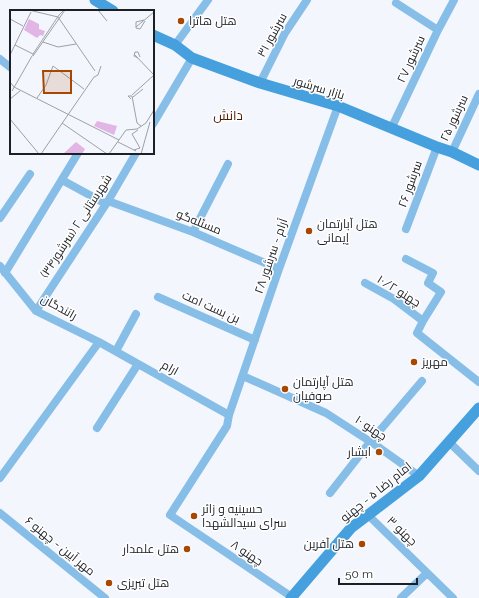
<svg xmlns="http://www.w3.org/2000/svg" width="479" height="598" font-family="Raleway,Cairo,sans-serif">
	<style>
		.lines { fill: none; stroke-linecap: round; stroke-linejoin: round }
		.street { stroke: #86bee7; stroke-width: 8 }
		.secondary { stroke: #45a0dd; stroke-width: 11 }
		.poi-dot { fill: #a84701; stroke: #fff; stroke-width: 1.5 }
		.labels { text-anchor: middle; stroke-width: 3; stroke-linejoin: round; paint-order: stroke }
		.poi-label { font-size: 12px; fill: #1d1f25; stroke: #fff; text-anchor: start }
		.street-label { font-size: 12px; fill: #1d1f25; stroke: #fff }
		.neighbourhood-label { font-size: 13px; fill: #491a00; stroke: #fff }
		.inset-road { fill: none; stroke: #9da0a7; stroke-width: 1 }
		.view { fill: #a84701; fill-opacity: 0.15; stroke: #a84701; stroke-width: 2 }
		.inset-edge { fill: none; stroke: #1d1f25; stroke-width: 2 }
	</style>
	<rect width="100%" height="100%" fill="#f3f6fd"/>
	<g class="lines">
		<!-- street -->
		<path class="street" d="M396 3 438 30
			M175 45 208 0
			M0 59 11 68
			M260 83 285 33 307 0
			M153 124 192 58
			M391 129 438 30 454 0
			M452 152 479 94
			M62 180 106 204
			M108 201 193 232 279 269
			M0 218 30 174
			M406 229 437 147
			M193 232 228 164
			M406 259 433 273 428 283 441 292 423 321
			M0 266 36 311 99 342 229 415
			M5 273 78 153
			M365 283 394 299 423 321 417 333 479 382
			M158 297 255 340
			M36 311 108 201 136 153
			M116 351 136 314
			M243 376 326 413 377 446 419 476
			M97 428 138 364
			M449 442 479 471
			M0 478 99 342
			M330 493 370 442 422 381
			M0 513 105 598
			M368 515 453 598
			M292 597 170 515 227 426 229 415 279 269 338 106
			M401 598 427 573"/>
		<!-- secondary -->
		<path class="secondary" d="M95 0 113 11
			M153 35 175 45 192 58 260 83 338 106 437 147 452 152 479 165
			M291 598 351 528 419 476 479 408"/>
	</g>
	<!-- markers -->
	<g class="poi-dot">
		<circle cx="181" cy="21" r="4"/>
		<circle cx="309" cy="231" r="4"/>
		<circle cx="414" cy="362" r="4"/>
		<circle cx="285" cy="389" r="4"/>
		<circle cx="379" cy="452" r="4"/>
		<circle cx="194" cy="516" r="4"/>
		<circle cx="362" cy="544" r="4"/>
		<circle cx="187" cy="549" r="4"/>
		<circle cx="109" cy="583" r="4"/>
	</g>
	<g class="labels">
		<!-- poi labels -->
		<g class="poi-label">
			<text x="189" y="25">هتل هاترا</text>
			<text x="317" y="228">هتل آبارتمان<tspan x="317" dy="14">إیمانی</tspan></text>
			<text x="422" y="366">مهریز</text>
			<text x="293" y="386">هتل آپارتمان<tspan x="293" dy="14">صوفیان</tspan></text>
			<text x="371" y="456" text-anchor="end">ابشار</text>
			<text x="202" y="513">حسینیه و زائر<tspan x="202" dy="14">سرای سیدالشهدا</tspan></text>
			<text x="354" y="548" text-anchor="end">هتل آفرین</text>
			<text x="179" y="553" text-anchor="end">هتل علمدار</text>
			<text x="117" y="587">هتل تبریزی</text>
		</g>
		<!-- street labels -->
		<g class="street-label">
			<text transform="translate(272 35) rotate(-61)" y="4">سرشور ۳۱</text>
			<text transform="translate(411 59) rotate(-65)" y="4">سرشور ۲۷</text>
			<text transform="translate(319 88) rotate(17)" y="4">بازار سرشور</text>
			<text transform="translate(454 118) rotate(-65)" y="4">سرشور ۲۵</text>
			<text transform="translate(410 184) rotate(-70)" y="4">سرشور ۲۶</text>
			<text transform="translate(199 222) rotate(22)" y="4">مسئله‌گو</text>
			<text transform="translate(76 226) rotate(-57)" y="4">شهرستانی ۲ (سرشور۳۴)</text>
			<text transform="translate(271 256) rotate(-71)" y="4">آرام - سرشور ۲۸</text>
			<text transform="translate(399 291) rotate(32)" y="4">چهنو ۱۰/۲</text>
			<text transform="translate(59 307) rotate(29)" y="4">رانندگان</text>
			<text transform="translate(211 307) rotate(24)" y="4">بن بست امت</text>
			<text transform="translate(170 368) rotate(29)" y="4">ارام</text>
			<text transform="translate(371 428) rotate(33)" y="4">چهنو ۱۰</text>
			<text transform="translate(376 492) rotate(-39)" y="4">امام رضا ۵ - چهنو</text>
			<text transform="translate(402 531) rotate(44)" y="4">چهنو ۳</text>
			<text transform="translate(60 546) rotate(39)" y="4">مهر آیین - چهنو ۶</text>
			<text transform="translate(247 553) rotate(34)" y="4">چهنو ۸</text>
		</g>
		<!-- neighbourhood labels -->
		<g class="neighbourhood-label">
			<text x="228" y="120">دانش</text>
		</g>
	</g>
	<!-- overview -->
	<g transform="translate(10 10)">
		<rect width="144" height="144" fill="#f3f6fd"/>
		<path d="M19 9 29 14V19L35 21 33 26 30 25 27 28 14 20ZM87 111 107 116 104 125 84 116ZM66 132 75 139 72 144H53Z" fill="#e1b5e5"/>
		<path class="inset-road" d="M19 0 48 7 85 61M54 0 49 5 23 44V46L55 0M88 0 97 11M0 9 13 16M134 10 126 12V18L130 19 135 11M126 17 144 2M33 32 48 37 66 34M5 35 23 44M124 44 144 65M0 45 21 2M128 48 124 46 125 42H128L130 47M0 72 4 77 109 130M2 81 22 46M122 85 144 65M123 87 133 79M27 88 36 75 43 56 74 79M0 89 10 81M121 89 118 86H122L127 113 131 116M0 109 29 144M52 113 97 144M108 132 126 141M124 140 130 138 122 124 128 120M31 144 84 67 88 65 91 56M99 144 116 120 127 119 136 113 144 100M131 144 140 112"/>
		<path class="view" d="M33 61H61V83H34Z"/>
		<rect width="144" height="144" class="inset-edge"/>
	</g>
	<!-- scale -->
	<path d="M339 578v6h78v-6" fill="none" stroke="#1d1f25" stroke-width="2"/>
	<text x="345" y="578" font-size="12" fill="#1d1f25" stroke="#ffffff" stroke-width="3" paint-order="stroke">50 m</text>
</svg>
